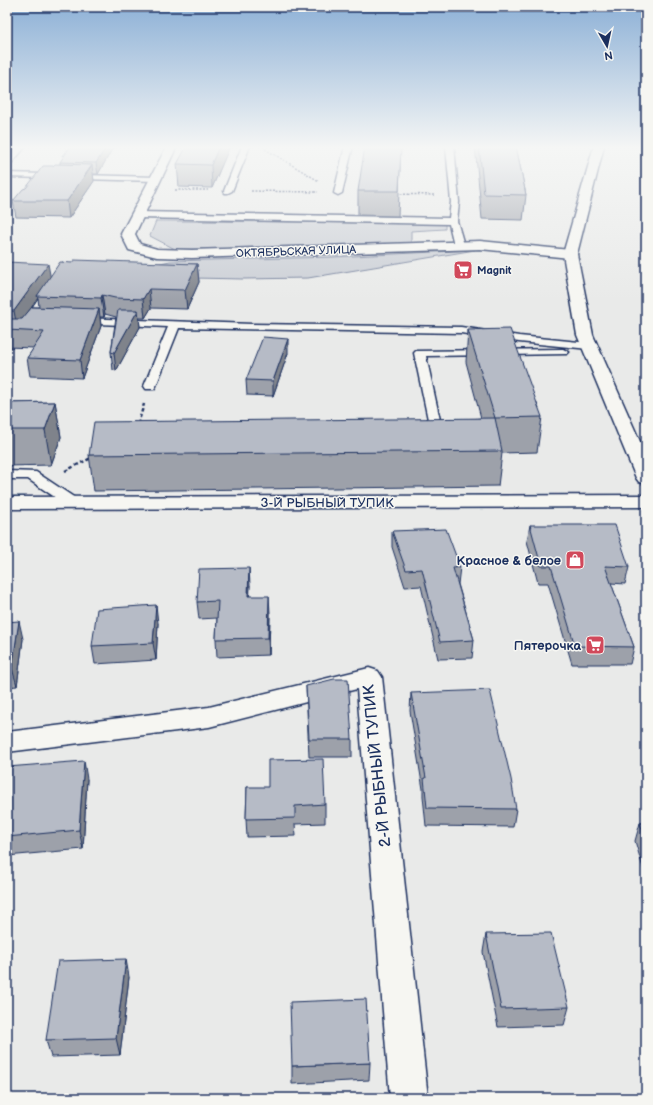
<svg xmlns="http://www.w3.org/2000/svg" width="653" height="1105" font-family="'Balsamiq Sans',sans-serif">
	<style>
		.green { fill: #caced5; stroke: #727e9a }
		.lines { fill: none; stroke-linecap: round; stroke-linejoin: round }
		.service-casing { stroke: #1b2f5e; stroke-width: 3 }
		.minor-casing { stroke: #1b2f5e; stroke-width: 3 }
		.tertiary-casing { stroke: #1b2f5e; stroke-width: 3 }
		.path-far1 { stroke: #1b2f5e; stroke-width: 1.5; stroke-dasharray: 2 1.5; stroke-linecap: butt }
		.path { stroke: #1b2f5e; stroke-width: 2.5; stroke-dasharray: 3.5 2.5; stroke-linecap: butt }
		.service { fill: #f6f6f2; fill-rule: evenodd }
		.minor { fill: #f6f6f2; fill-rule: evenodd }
		.tertiary { fill: #f6f6f2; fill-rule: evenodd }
		.wall { fill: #9da1aa; stroke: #1b2f5e; fill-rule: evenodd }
		.shaded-wall { fill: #7f838b; stroke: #1b2f5e }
		.building { fill: #b6bbc6; stroke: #1b2f5e }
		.labels { text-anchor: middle; stroke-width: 3; stroke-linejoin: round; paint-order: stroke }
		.far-street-label { font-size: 11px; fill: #1b2f5e; stroke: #f6f6f2 }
		.far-poi-label { font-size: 11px; font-weight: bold; fill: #1b2f5e; stroke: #f6f6f2; text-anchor: start }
		.street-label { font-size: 13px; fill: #1b2f5e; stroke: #f6f6f2 }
		.poi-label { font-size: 13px; font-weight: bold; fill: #1b2f5e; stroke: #f6f6f2; text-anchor: end }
		.near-street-label { font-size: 16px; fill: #1b2f5e; stroke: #f6f6f2 }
	</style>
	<rect width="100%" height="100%" fill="#e9eae9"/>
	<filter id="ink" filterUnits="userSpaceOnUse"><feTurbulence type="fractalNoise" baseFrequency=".025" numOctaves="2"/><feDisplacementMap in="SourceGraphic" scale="8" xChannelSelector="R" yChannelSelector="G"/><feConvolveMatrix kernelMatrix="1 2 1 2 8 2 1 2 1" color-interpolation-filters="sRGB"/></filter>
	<g filter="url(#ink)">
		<!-- green -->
		<path class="green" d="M156 221 445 223V229L411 231V244L257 249H175L150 236Z
			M475 250 308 278 243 279 97 276 170 261 333 257Z"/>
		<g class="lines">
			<!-- service casing -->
			<g class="service-casing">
				<path id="service" d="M18 146H26L10 165H7V158Z
					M242 146H250L232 191 228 193H225L224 191Z
					M345 146H353L342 193 338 195 334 193Z
					M446 146H454L459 202 457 221 464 245 459 248 454 245 449 224 138 218 134 215 138 212 449 218 451 202Z
					M7 173 156 177 160 179 156 181 7 177Z
					M79 318 252 324 461 327 519 336 589 343 595 346 589 349 519 342 461 333 179 328 156 386 154 389H146L144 386 168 327 75 323 74 321 75 319Z
					M563 349 569 352 567 354 426 356 442 429 440 432H432L430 429 414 353 416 351Z
					M7 471 36 472 78 500 80 503 78 506 73 507 68 506 28 479H7Z"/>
			</g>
			<!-- minor casing -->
			<g class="minor-casing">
				<path id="minor" d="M167 146H177L135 234 140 244 157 249 192 250 480 241 570 250 575 251 577 254 575 257 570 258 480 249 192 258 157 257 129 250 121 234Z
					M646 495V507L7 509V497Z
					M369 668 378 671 382 677 428 1098H390L357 689 209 727 7 752V732L209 707Z"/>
			</g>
			<!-- tertiary casing -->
			<g class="tertiary-casing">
				<path id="tertiary" d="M594 146H604L577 254 593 335 646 455V484L639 482 636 478 577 335 563 254Z"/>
			</g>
			<!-- path-far1 -->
			<path class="path-far1" d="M265 149 319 181
				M62 156 71 146
				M175 190H208
				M251 191 318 192
				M397 194 434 195"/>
			<!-- path -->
			<path class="path" d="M138 424 144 404
				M65 471 91 458
				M642 525 646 533"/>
			<!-- service -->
			<use href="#service" class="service"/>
			<!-- minor -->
			<use href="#minor" class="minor"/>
			<!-- tertiary -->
			<use href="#tertiary" class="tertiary"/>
		</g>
		<!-- wall -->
		<path class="wall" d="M114 146 98 174H93L94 181 69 218 16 217 13 201 53 166 60 164V162Z
			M230 146 212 188 179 187 177 164Z
			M401 146 398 216 358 215V191Z
			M475 146H516L526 195 523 220 482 219Z
			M7 262 50 277 72 263 197 264 199 282 187 309 151 308 145 318H139L140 327 116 371 113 370 111 352 116 317 105 314 104 317H100L101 326 82 378 30 376 27 358 34 348 7 347ZM38 298 39 307H32Z
			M468 330 542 417 537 452 502 453 498 486 94 491 89 455 481 418 466 362Z
			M288 353 273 396 247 395 246 380Z
			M55 402 61 437 51 465 7 466V403Z
			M530 525 629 567 625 584 611 583 634 647 630 664H572L548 583H538L527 541Z
			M392 531 460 567 458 584 474 640 472 658 438 659 421 586 405 587 392 547Z
			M250 585 249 596 270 613 269 655 217 657 216 639 217 618 199 619 197 602Z
			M7 622 23 639 17 686 7 687Z
			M158 623 156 660 95 664 92 646Z
			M306 686 352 739V757H309Z
			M411 693 516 809 513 827 426 826 423 796V789L410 711Z
			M7 767 87 779 83 849 7 856Z
			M247 787 325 804V823L295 824 296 836 247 837 246 819Z
			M640 823H646V878L635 841Z
			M486 934 569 1007 564 1025 498 1027 483 952Z
			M129 977 120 1055 51 1057 46 1040Z
			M370 1063 369 1080 292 1084V1066Z"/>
		<!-- shaded-wall -->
		<path class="shaded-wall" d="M107 146H114L98 174 96 163Z
			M219 146H230L212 188 211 165Z
			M92 165 94 181 69 218 67 201Z
			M48 264 51 280 37 296 38 298 17 328 14 311Z
			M197 264 199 282 187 309 185 290Z
			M149 289 151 308 145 318 143 299Z
			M102 295 105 314 104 317 101 298Z
			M99 309 101 326 82 378 80 360Z
			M138 310 140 327 116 371 114 353Z
			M288 339V353L273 396V381Z
			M55 402 61 437 51 465 45 430Z
			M249 568 250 585 249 613 248 596Z
			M269 596 270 613 269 655 268 638Z
			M156 605 158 623 156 660 153 643Z
			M19 621 23 639 17 686 12 668Z
			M84 761 87 779 83 849 79 830Z
			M126 959 129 977 120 1055 116 1038Z"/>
		<!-- building -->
		<path class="building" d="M71 146H107L96 163 60 162Z
			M187 146H219L211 165 177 164Z
			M365 146H401L399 191H358Z
			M479 146H516L526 195 484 194Z
			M55 164 92 165 67 201H13L23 189 26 188 43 166H53Z
			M74 260 197 264 185 290 149 289 143 299 115 298 102 295 101 298 37 296 60 262 72 263Z
			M7 262 48 264 14 311H7Z
			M32 307 99 309 80 360 27 358 44 332 7 330V319H22Z
			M118 310H138L114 353 111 352Z
			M510 329 542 417 495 418 468 330Z
			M263 337 288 339 273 381 246 380Z
			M55 402 45 430H7V403Z
			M495 418 502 451 89 455 94 422Z
			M530 525H615L629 567 605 566 634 647 575 646 551 566H541Z
			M446 529 460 567 453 568 474 640 440 642 422 569 406 570 392 531Z
			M249 568 248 596H269L268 638 216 639 218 601 197 602 199 569Z
			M156 605 153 643 92 646 97 609Z
			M19 621 12 668 7 669V622Z
			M334 679H348L352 739H309L306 686Z
			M490 690 511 779 516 809 427 808 424 778H426L411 693Z
			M323 759 325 804 295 806V818L246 819 247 787H268V760Z
			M84 761 79 830 7 837V767Z
			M640 823H646V842Z
			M551 933 569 1007 501 1009 486 934Z
			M126 959 116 1038 46 1040 58 961Z
			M366 999 370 1063 292 1066 290 1002Z"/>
	</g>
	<!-- sky -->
	<linearGradient id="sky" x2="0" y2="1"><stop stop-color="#8cb0d6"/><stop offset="0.49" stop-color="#f5f6f5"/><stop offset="1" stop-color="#f5f6f5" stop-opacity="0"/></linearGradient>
	<rect width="653" height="301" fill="url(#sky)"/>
	<!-- icons -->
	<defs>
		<g id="supermarket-square" transform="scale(1)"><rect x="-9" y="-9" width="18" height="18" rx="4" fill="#d1495b" stroke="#f6f6f2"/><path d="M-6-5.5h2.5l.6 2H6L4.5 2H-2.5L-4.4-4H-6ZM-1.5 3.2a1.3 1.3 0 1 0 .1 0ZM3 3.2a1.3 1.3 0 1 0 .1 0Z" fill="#fff"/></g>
		<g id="shop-square" transform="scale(1)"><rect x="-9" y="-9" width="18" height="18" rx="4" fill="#d1495b" stroke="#f6f6f2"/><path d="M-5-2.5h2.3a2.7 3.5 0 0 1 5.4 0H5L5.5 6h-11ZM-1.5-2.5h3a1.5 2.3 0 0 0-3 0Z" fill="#fff"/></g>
	</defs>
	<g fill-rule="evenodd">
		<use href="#supermarket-square" x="463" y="270"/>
		<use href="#shop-square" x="575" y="560"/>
		<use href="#supermarket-square" x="595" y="645"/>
	</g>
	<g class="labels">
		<!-- far-street labels -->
		<g class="far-street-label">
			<text transform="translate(296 251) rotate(-2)" y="4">ОКТЯБРЬСКАЯ УЛИЦА</text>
		</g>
		<!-- far-poi labels -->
		<g class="far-poi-label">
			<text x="477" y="274">Magnit</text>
		</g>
		<!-- street labels -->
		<g class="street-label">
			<text x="327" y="507">3-Й РЫБНЫЙ ТУПИК</text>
		</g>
		<!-- poi labels -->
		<g class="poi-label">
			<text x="561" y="565">Красное &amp; белое</text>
			<text x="581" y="650">Пятерочка</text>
		</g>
		<!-- near-street labels -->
		<g class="near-street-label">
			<text transform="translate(376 766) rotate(-96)" y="6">2-Й РЫБНЫЙ ТУПИК</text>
		</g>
	</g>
	<!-- margin -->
	<rect width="653" height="1105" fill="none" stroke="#f6f6f2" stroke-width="24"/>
	<rect x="12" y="12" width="629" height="1081" fill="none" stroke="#1b2f5e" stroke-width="1.5" filter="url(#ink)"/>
	<!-- north arrow -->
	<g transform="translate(607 46) rotate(171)" stroke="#f6f6f2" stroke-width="3" paint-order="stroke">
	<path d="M0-3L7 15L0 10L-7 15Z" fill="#1b2f5e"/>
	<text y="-6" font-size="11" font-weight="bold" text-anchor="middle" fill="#1b2f5e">N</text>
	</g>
</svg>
